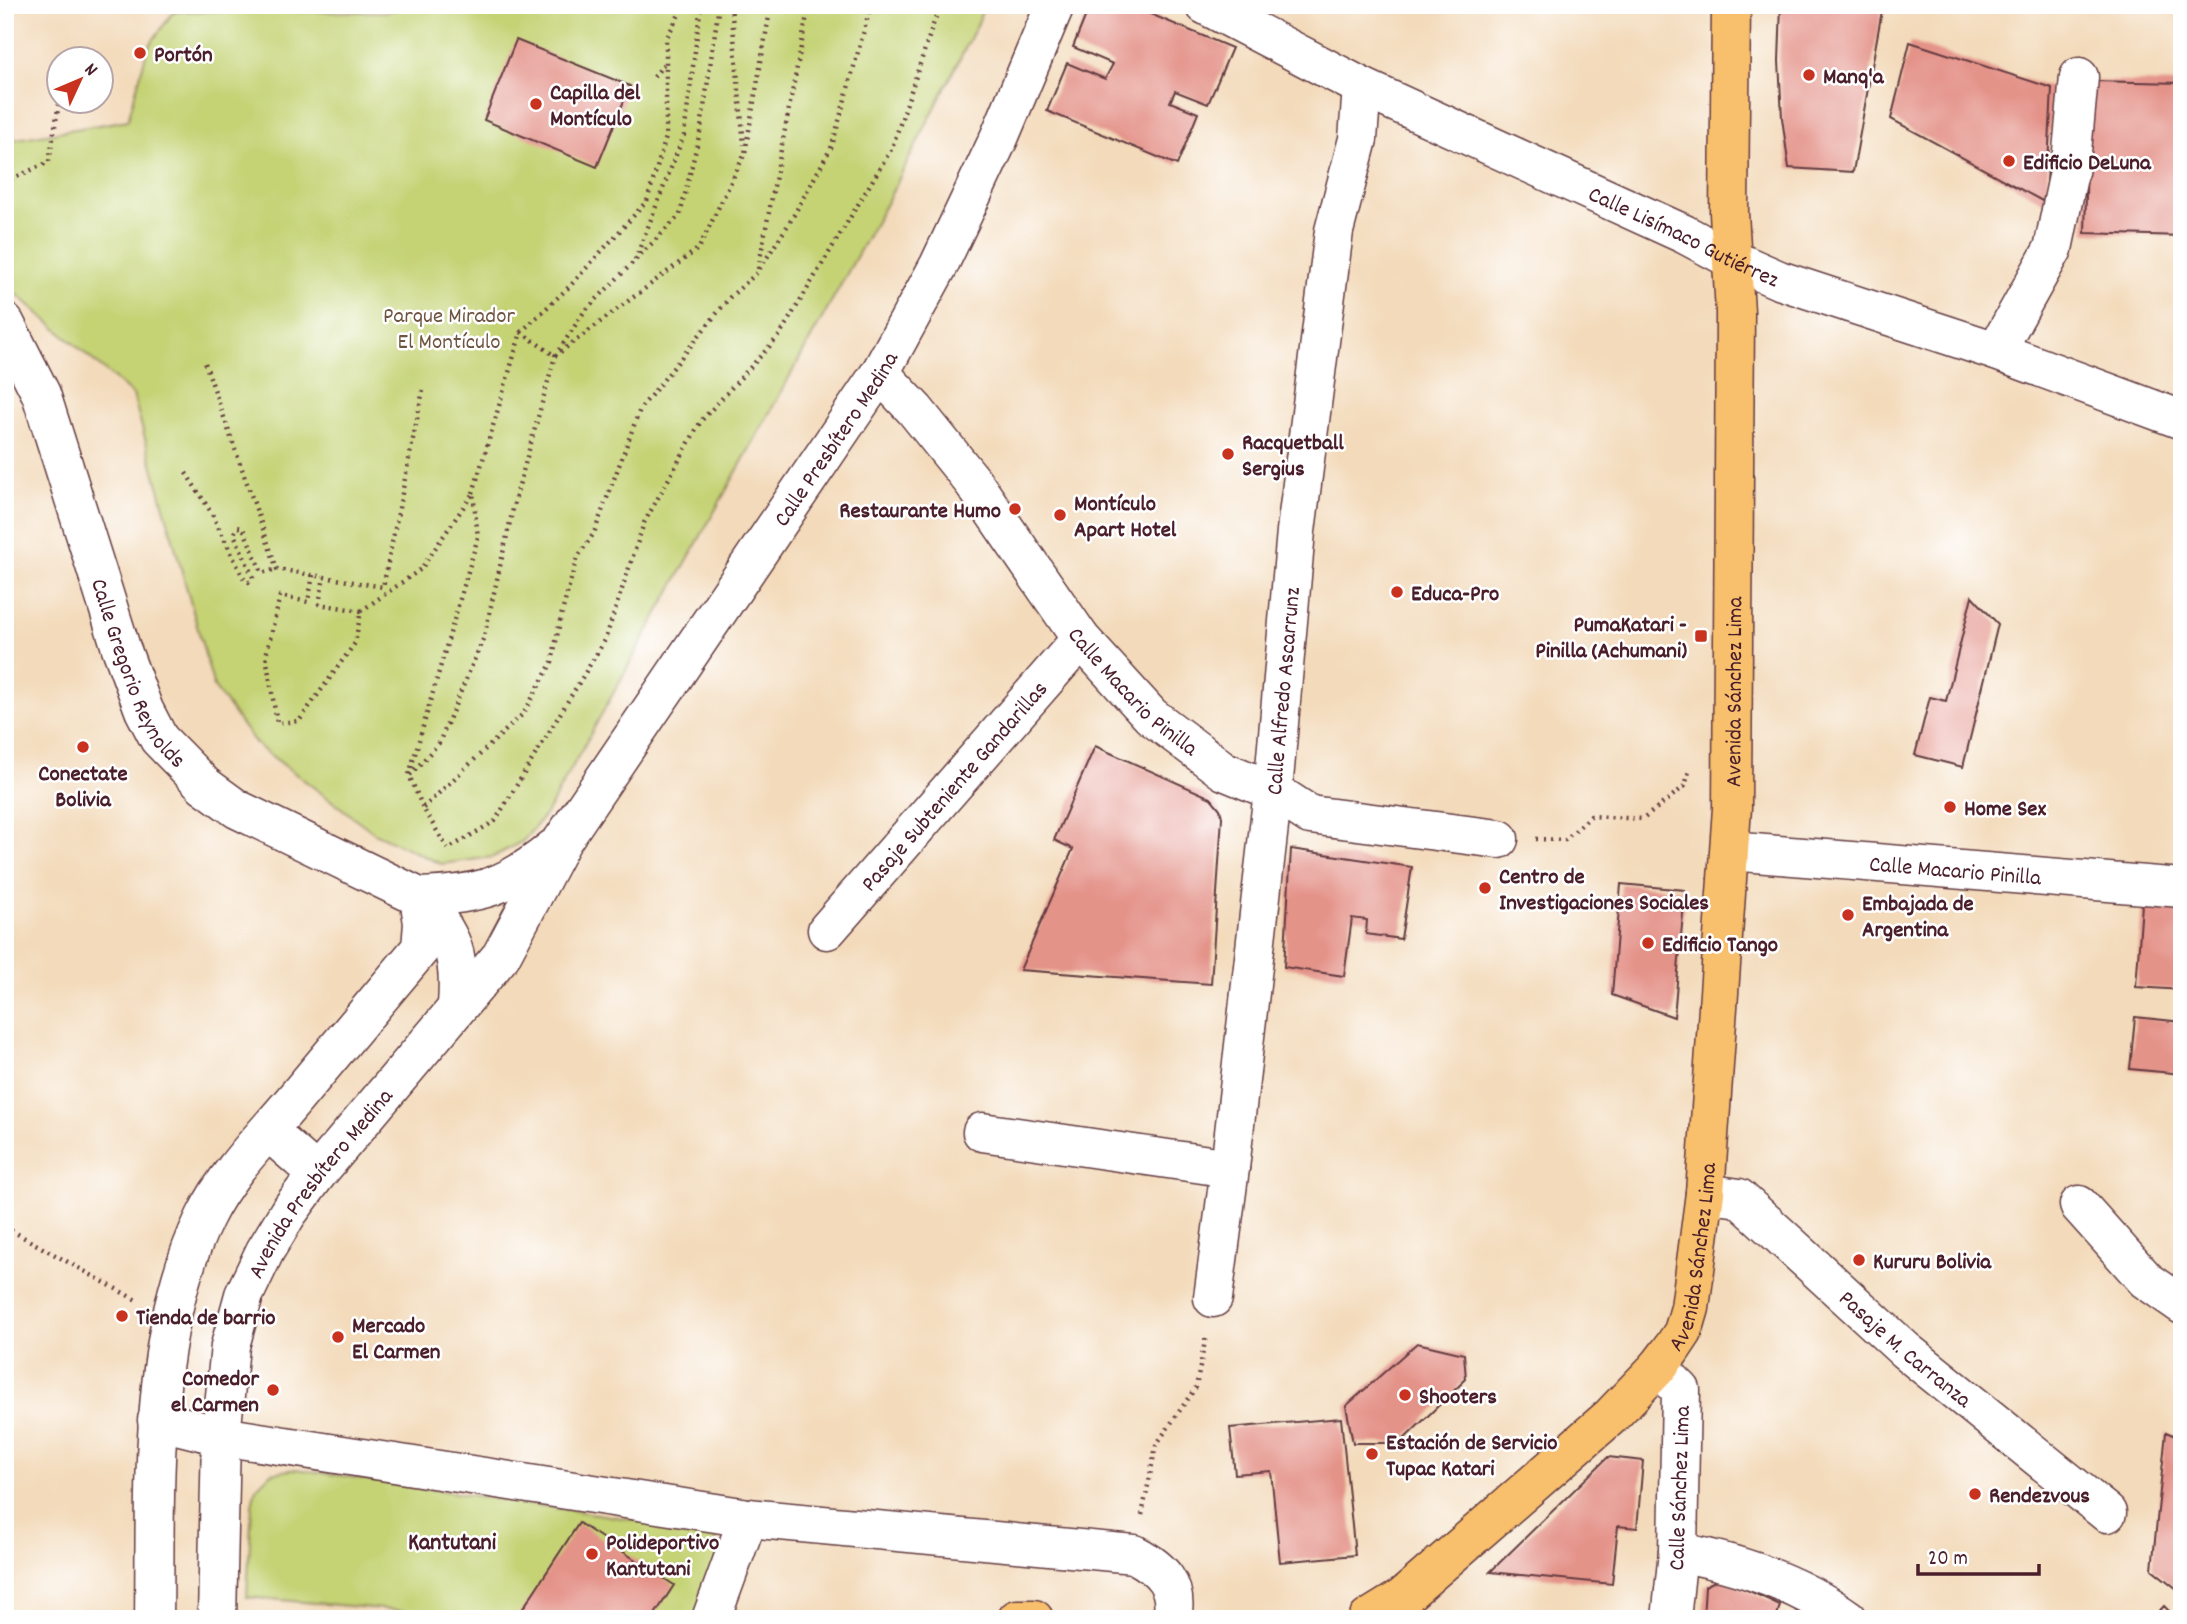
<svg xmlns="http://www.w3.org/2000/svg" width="2187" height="1624" font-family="Dekko,sans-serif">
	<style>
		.green { fill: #c5d375; stroke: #887950; stroke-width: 2 }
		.building { fill: #e49389 }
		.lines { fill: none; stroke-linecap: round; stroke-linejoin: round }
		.minor-casing { stroke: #633b40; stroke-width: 41 }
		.major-casing { stroke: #633b40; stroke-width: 41 }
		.path { stroke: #633b40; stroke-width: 4.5; stroke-dasharray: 2 5; stroke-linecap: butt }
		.minor { stroke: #fff; stroke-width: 38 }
		.major { stroke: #f8bf6c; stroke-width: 38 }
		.poi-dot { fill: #c8321e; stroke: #fff; stroke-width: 2.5 }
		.labels { text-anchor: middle; stroke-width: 5; stroke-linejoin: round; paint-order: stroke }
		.poi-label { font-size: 23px; font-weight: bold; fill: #4a1f2b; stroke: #fff; text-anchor: start }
		.street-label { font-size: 23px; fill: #4a1f2b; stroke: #fff }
		.park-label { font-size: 23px; fill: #6f5541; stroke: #fff }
		.neighbourhood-label { font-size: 24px; font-weight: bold; fill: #4a1f2b; stroke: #fff }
	</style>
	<rect width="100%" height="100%" fill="#fff"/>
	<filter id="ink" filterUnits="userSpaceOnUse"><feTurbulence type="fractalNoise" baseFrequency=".0143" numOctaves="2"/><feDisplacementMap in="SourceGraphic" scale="14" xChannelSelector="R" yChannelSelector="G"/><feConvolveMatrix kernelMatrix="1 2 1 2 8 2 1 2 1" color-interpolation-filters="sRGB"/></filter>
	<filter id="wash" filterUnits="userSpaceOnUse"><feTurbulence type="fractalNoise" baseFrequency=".00686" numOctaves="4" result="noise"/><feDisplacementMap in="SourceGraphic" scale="28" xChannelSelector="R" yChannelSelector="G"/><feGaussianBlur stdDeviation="1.57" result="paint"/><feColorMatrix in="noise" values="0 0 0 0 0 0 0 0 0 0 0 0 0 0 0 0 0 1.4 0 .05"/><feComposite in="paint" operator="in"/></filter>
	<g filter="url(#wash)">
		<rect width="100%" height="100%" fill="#f3daba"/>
		<!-- green -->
		<path class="green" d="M414 5H984L978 23 889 198 546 814 523 841 493 857 441 864 376 834 257 745 214 687 133 395 5 284V141L128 120 148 47 174 11 385 12Z
			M296 1469 710 1531C730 1554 706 1594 697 1619H413L405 1611 247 1597 252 1505 256 1488 271 1473Z"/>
		<g id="blocks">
			<!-- building -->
			<path class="building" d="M1090 5H1129L1232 48 1208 104 1175 91 1170 102 1198 113 1177 165 1047 111 1067 63 1105 79 1113 64 1073 47Z
				M1781 5H1883L1853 172 1789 168 1782 118 1779 61Z
				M516 40 630 86 597 167 484 120Z
				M1910 42 2052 88 2046 203 1891 119Z
				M2089 81 2182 83V236L2085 233Z
				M1972 596 1998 624 1963 767 1915 755 1930 697 1946 701Z
				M1095 746 1211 798 1220 809 1222 817 1211 984 1020 970 1073 849 1054 840Z
				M1291 849 1412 867 1401 939 1366 934 1367 920 1352 918 1344 976 1284 967Z
				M1621 884 1685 890 1674 1017 1612 995Z
				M2143 890 2182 892V990L2136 987Z
				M2135 1017 2182 1022V1074L2130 1069Z
				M1417 1343 1464 1354 1466 1379 1400 1443H1353L1346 1406Z
				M1341 1418 1355 1555 1280 1562 1271 1471 1235 1474 1230 1428Z
				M2166 1432 2182 1439V1593L2152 1569Z
				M1608 1457 1643 1461 1637 1528 1618 1526 1612 1584 1490 1572Z
				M579 1523 674 1585 652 1619H516Z
				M1721 1578 1780 1605 1776 1619H1703L1705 1586Z
				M2164 1606 2177 1619H2152Z"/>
		</g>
	</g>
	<g filter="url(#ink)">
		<use href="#blocks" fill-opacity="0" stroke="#633b40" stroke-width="2"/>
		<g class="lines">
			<!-- minor casing -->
			<g class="minor-casing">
				<g id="minor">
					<path id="s1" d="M1205 5 1362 87 1684 234 1731 259 1779 280 1996 351 2182 420"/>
					<path id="s2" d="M5 323 41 394 121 648 144 710 159 739 204 785 237 809 419 897C453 934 461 955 457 1005"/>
					<path d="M1996 351 2053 249 2071 162 2079 77"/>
					<path id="s3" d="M880 373 915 410 973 482 1081 639 1151 716 1224 771 1273 791 1310 815 1499 839"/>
					<path id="s4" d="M1730 851 2182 888"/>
					<path d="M419 897C478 895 508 887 554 848"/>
					<path id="s5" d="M827 930 1081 639"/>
					<path d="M268 1131 317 1174"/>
					<path d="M982 1132 1230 1168"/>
					<path id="s6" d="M1705 1193 1739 1198 1905 1350 2107 1513"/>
					<path d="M2079 1205 2146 1280 2182 1305"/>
					<path id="s7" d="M1213 1298 1230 1168 1273 791 1296 531 1334 231 1358 139 1362 87"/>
					<path d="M1658 1367 1681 1390 1678 1552 1671 1619"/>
					<path d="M157 1420 221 1436 748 1518 1134 1554C1161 1568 1179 1585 1172 1619"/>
					<path d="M1678 1552C1738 1563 1798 1583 1848 1619"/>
					<path d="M154 1619C156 1491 147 1334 205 1217 225 1176 259 1141 288 1107 332 1054 377 1001 421 948L423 923 419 897"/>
					<path id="s8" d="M217 1619 221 1436 230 1346 244 1295 265 1251 288 1213 317 1174 501 956 562 841 880 373 939 265 999 138 1055 5"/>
					<path d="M711 1619 748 1518"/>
				</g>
			</g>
			<!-- major casing -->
			<g class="major-casing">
				<g id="major">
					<path d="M1017 1619H1034"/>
					<path id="s9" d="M1368 1619 1402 1598 1611 1416 1658 1367 1671 1350 1683 1332 1690 1308 1705 1193 1732 808 1735 312 1729 213 1731 5"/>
				</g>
			</g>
			<!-- path -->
			<path class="path" d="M731 5 744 145
				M654 77 665 62
				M102 101H106
				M5 182 49 162 59 103 86 102
				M635 260 684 135 701 5
				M758 269 809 5
				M521 332 555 356 584 312 680 215 701 128 719 5
				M205 363 277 569 383 587 423 390
				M186 473 211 512 244 579 249 582 253 577 234 534 237 527 243 528 262 573 277 569
				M473 493 521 332 570 286 647 201 666 137V39L684 5
				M313 575 308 602 280 596 266 656 277 723 299 721 355 643 361 611 319 604 324 577
				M361 611 421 569 473 493 478 537 409 775 423 808 448 849 495 821 605 640 644 523 701 421 779 336 892 148 935 19 942 5
				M410 775 439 743 484 637 515 500 555 356 699 248 745 153 771 5
				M423 808 524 713 552 662 561 616 577 558 594 533 640 409 730 297 757 273 790 222 832 146 871 5
				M1536 839 1565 840 1591 816 1643 819 1685 786 1689 771H1692
				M5 1227 136 1300
				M1142 1515 1156 1445 1196 1387 1206 1336"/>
			<!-- minor -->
			<use href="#minor" class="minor"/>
			<!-- major -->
			<use href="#major" class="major"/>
		</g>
	</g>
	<!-- markers -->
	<g class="poi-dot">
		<circle cx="140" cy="53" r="7"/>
		<circle cx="1809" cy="75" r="7"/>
		<circle cx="536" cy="104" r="7"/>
		<circle cx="2009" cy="161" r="7"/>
		<circle cx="1228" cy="454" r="7"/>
		<circle cx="1015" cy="509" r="7"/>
		<circle cx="1060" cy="515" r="7"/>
		<circle cx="1397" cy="592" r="7"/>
		<rect x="1694" y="629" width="14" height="14" rx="3.5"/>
		<circle cx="83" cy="747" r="7"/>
		<circle cx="1950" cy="807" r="7"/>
		<circle cx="1485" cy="888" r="7"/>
		<circle cx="1848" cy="915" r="7"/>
		<circle cx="1648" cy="943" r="7"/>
		<circle cx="1859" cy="1260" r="7"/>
		<circle cx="122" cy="1316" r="7"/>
		<circle cx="338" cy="1337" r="7"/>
		<circle cx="273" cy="1390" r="7"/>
		<circle cx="1405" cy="1395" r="7"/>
		<circle cx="1372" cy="1454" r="7"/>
		<circle cx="1975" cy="1494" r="7"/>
		<circle cx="592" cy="1554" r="7"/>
	</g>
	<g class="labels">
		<!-- poi labels -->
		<g class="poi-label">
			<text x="154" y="61">Portón</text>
			<text x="1823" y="83">Manq'a</text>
			<text x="550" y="99">Capilla del<tspan x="550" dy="26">Montículo</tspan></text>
			<text x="2023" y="169">Edificio DeLuna</text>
			<text x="1242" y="449">Racquetball<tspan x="1242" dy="26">Sergius</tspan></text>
			<text x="1074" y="510">Montículo<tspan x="1074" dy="26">Apart Hotel</tspan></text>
			<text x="1001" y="517" text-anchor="end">Restaurante Humo</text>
			<text x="1411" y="600">Educa-Pro</text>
			<text x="1687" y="631" text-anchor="end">PumaKatari -<tspan x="1687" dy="26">Pinilla (Achumani)</tspan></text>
			<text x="83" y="780" text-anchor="middle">Conectate<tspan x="83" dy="26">Bolivia</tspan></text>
			<text x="1964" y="815">Home Sex</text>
			<text x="1499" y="883">Centro de<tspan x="1499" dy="26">Investigaciones Sociales</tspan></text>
			<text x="1862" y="910">Embajada de<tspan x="1862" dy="26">Argentina</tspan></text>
			<text x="1662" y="951">Edificio Tango</text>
			<text x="1873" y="1268">Kururu Bolivia</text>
			<text x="136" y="1324">Tienda de barrio</text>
			<text x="352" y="1332">Mercado<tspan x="352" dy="26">El Carmen</tspan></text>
			<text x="259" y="1385" text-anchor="end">Comedor<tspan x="259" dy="26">el Carmen</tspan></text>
			<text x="1419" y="1403">Shooters</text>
			<text x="1386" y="1449">Estación de Servicio<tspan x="1386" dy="26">Tupac Katari</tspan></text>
			<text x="1989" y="1502">Rendezvous</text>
			<text x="606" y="1549">Polideportivo<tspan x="606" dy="26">Kantutani</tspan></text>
		</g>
		<!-- street labels -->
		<g class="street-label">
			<text dy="8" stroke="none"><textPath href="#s1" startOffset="532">Calle Lisímaco Gutiérrez</textPath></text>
			<text dy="8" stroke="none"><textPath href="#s8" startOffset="1370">Calle Presbítero Medina</textPath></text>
			<text dy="8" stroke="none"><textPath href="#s2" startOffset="376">Calle Gregorio Reynolds</textPath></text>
			<text dy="8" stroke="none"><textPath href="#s3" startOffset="408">Calle Macario Pinilla</textPath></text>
			<text dy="8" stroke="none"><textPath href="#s7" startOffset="611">Calle Alfredo Ascarrunz</textPath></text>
			<text dy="8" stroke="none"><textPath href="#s9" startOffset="1071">Avenida Sánchez Lima</textPath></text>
			<text dy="8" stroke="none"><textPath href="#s5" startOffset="192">Pasaje Subteniente Gandarillas</textPath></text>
			<text dy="8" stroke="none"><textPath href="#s4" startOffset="226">Calle Macario Pinilla</textPath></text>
			<text dy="8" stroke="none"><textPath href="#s8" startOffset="462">Avenida Presbítero Medina</textPath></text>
			<text dy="8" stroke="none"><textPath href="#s9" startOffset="504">Avenida Sánchez Lima</textPath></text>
			<text dy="8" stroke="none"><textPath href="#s6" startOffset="259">Pasaje M. Carranza</textPath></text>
			<text transform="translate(1678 1488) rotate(-88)" y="8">Calle Sánchez Lima</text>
		</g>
		<!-- park labels -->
		<g class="park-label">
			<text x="449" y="322">Parque Mirador<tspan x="449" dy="26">El Montículo</tspan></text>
		</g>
		<!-- neighbourhood labels -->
		<g class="neighbourhood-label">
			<text x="452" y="1549">Kantutani</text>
		</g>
	</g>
	<!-- margin -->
	<rect width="2187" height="1624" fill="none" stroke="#fff" stroke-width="28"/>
	<!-- north arrow -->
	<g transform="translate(80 80) rotate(46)"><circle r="33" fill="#ffffff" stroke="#b7a5aa" stroke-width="2"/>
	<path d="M0-5L12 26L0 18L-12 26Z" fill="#c8321e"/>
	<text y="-10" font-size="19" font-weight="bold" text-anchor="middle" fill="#4a1f2b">N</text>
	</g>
	<!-- scale -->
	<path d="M1918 1564v10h121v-10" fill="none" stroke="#4a1f2b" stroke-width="3.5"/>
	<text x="1928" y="1564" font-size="21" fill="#4a1f2b" stroke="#ffffff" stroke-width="5" paint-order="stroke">20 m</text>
</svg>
